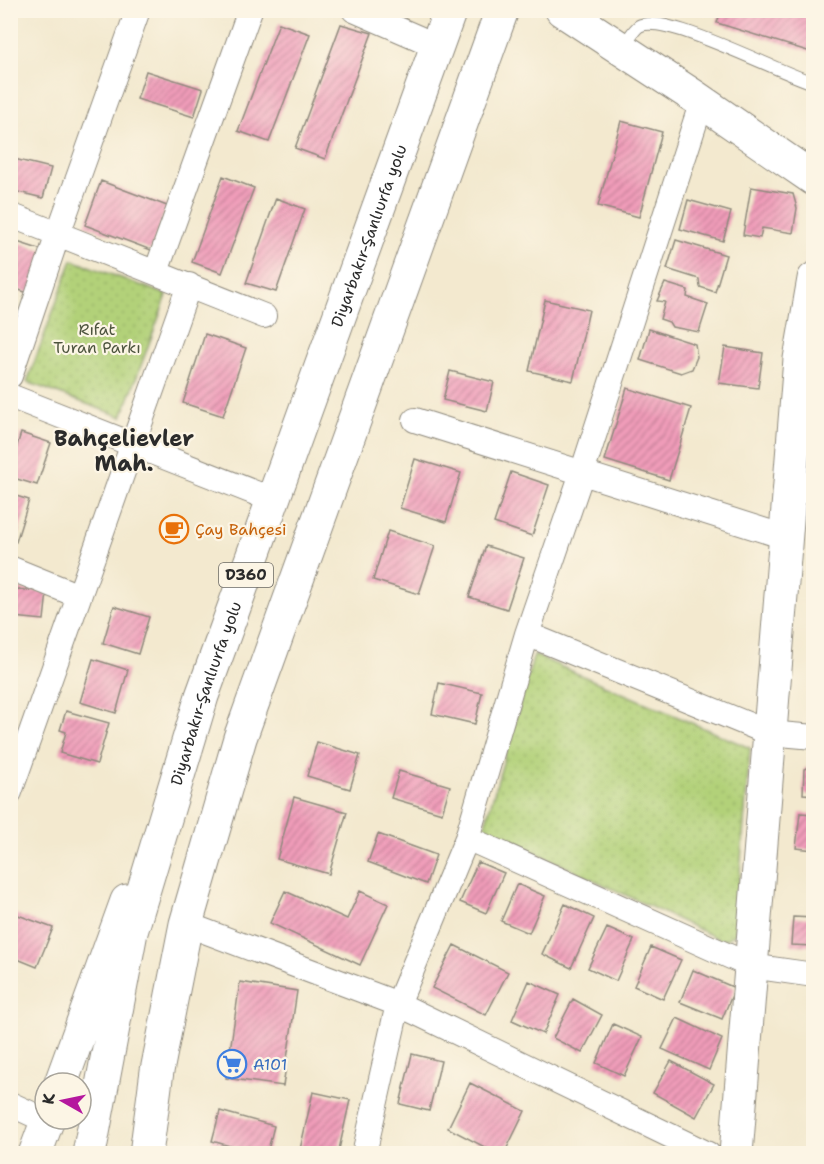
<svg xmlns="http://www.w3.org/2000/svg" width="824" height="1164" font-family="'Shantell Sans',sans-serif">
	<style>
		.park { fill: url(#park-dots); stroke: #6e7e52; stroke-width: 1.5 }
		.building { fill: url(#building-hatch) }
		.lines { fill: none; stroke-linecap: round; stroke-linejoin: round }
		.lane-casing { stroke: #8f8a7d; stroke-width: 14 }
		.street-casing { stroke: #8f8a7d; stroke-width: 26 }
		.secondary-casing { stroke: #8f8a7d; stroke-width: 35 }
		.highway-casing { stroke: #8f8a7d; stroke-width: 35 }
		.lane { stroke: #fff; stroke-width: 12 }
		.street { stroke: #fff; stroke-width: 24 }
		.secondary { stroke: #fff; stroke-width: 33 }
		.highway { stroke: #fff; stroke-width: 33 }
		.labels { text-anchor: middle; stroke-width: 4.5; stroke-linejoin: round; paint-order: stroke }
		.shield { fill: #fcf5e5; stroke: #6a6863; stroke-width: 1.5 }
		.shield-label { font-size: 15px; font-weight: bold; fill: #2b2b2b }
		.street-label { font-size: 16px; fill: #2b2b2b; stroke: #fcf5e5 }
		.park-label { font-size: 16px; fill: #4d543e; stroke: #fcf5e5 }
		.food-label { font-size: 16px; fill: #c56008; stroke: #fcf5e5; text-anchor: start }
		.shop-label { font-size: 16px; fill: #366cbe; stroke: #fcf5e5; text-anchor: start }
		.district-label { font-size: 22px; font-weight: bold; fill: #2b2b2b; stroke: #fcf5e5 }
	</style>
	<defs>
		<pattern id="park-dots" width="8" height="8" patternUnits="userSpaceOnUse" patternTransform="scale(1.5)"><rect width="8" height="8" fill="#b2d179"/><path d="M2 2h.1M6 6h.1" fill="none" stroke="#99b469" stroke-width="1.8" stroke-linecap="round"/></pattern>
		<pattern id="building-hatch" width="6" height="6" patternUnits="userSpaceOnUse" patternTransform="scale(1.5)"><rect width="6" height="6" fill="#f09cb9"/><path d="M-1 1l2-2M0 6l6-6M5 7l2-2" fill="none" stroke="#c37f97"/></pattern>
	</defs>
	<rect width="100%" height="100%" fill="#fcf5e5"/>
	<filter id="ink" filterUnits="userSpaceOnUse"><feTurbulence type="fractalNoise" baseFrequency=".0167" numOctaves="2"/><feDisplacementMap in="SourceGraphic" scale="12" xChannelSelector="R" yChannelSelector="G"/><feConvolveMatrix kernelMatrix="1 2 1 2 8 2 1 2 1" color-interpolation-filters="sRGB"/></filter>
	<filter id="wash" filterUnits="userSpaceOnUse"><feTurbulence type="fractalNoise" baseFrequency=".008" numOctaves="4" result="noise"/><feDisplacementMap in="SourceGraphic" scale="24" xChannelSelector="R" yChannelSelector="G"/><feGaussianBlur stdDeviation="1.35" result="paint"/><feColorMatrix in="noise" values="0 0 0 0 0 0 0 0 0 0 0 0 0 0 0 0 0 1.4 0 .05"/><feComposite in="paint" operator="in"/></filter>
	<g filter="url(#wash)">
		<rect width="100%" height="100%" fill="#f3e9cf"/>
		<!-- park -->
		<path class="park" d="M72 260 167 295 122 417 27 382Z
			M534 655 750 748 735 934 723 941 484 828Z"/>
		<g id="blocks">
			<!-- building -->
			<path class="building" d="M721 10H804L814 13V53L717 23Z
				M279 23 310 34 269 142 238 131Z
				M341 24 372 33 325 159 295 148Z
				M146 71 203 89 194 117 137 99Z
				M621 121 662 132 639 217 598 206Z
				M10 158 51 168 43 198 10 190Z
				M223 176 254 188 222 273 192 262Z
				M101 181 167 206 151 250 85 225Z
				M751 187 793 194 797 208 793 233 762 228 760 238 743 235Z
				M276 198 305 209 276 292 246 283Z
				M688 200 731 212 723 241 680 229Z
				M676 240 726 255 715 292 700 287 699 279 667 269Z
				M14 241 45 251 31 294 10 287V251Z
				M665 283 688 290 687 297 708 304 699 332 672 327 669 322 660 319 665 302 657 301Z
				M545 300 589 310 573 381 529 371Z
				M649 329 695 344 697 357 692 369 681 373 640 360Z
				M205 334 246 348 223 416 183 403Z
				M725 347 763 353 758 388 719 383Z
				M450 371 494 382 487 411 443 400Z
				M627 388 691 408 669 480 605 460Z
				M21 433 51 443 37 485 10 477V468Z
				M415 459 461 473 446 522 400 508Z
				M511 472 549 485 532 536 494 523Z
				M10 494 29 500 16 542 10 541Z
				M388 531 435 546 419 594 373 580Z
				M486 546 524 558 507 609 469 597Z
				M16 589 47 592 44 620 14 617Z
				M114 606 149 617 138 654 103 643Z
				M93 659 128 670 116 713 80 702Z
				M439 683 482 693 475 724 432 714Z
				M66 711 109 723 97 764 60 753 66 732 60 730Z
				M317 742 360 755 350 789 307 776Z
				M814 765V795L803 794 804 769Z
				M399 771 450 786 442 813 391 798Z
				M294 797 347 812 329 874 277 859Z
				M800 813 814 814V850L796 848Z
				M378 834 436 855 426 884 368 862Z
				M478 862 504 873 486 913 460 902Z
				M517 884 545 896 529 933 501 921Z
				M285 891 347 919 360 891 388 904 360 965 270 923Z
				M565 904 594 918 571 968 542 954Z
				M10 912 53 928 37 967 10 956Z
				M793 917 814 918V946L791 945Z
				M607 928 634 940 616 981 588 968Z
				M454 945 508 972 486 1015 432 988Z
				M651 947 681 960 663 999 634 986Z
				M693 970 735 988 722 1019 680 1002Z
				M529 981 560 995 543 1034 512 1020Z
				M240 982 297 991 283 1086 226 1078Z
				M573 999 602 1015 582 1053 553 1038Z
				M677 1018 722 1039 709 1070 662 1049Z
				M613 1024 642 1037 624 1076 596 1063Z
				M412 1054 441 1061 429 1111 400 1104Z
				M671 1061 714 1084 696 1117 653 1093Z
				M470 1083 525 1111 504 1154H498L448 1128Z
				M313 1092 350 1100 338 1154H299Z
				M220 1111 274 1126 267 1154H258L212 1141Z"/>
		</g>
	</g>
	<g filter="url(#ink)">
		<use href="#blocks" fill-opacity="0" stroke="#8f8a7d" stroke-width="1.5"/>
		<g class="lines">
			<!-- lane casing -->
			<g class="lane-casing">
				<path id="lane" d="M622 48C627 42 633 30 639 26 665 12 779 73 814 83"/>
			</g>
			<!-- street casing -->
			<g class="street-casing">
				<path id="street" d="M354 10 437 46
					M702 101 582 473 527 634 467 838 398 1004 708 1154
					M10 215 58 234 138 10
					M156 272 250 10
					M10 376 58 234 264 316
					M10 396 273 500
					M415 420 785 537
					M10 568 79 596
					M527 634 769 733 814 737
					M10 792 189 285
					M467 838 751 966 814 975
					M186 924 398 1004 364 1154
					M10 1104 47 1121"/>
			</g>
			<!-- secondary casing -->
			<g class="secondary-casing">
				<path id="secondary" d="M562 10 695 97 814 179
					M61 1083 127 901
					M35 1154 48 1119
					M736 1154 800 359 814 279"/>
			</g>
			<!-- highway casing -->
			<g class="highway-casing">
				<g id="highway">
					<path id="s1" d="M89 1154 131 932 202 696 450 10"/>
					<path d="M146 1154 157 1071 186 924 240 738 502 10"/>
				</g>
			</g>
			<!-- lane -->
			<use href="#lane" class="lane"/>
			<!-- street -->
			<use href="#street" class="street"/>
			<!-- secondary -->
			<use href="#secondary" class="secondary"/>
			<!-- highway -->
			<use href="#highway" class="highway"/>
		</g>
	</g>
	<!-- icons -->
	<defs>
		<g id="cafe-ring" transform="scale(1.5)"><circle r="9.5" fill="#fcf5e5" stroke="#e8710a" stroke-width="1.5"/><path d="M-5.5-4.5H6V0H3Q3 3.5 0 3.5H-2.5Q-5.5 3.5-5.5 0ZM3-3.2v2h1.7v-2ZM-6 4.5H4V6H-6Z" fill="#e8710a"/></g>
		<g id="supermarket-ring" transform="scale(1.5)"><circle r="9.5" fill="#fcf5e5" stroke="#3f7fe0" stroke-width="1.5"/><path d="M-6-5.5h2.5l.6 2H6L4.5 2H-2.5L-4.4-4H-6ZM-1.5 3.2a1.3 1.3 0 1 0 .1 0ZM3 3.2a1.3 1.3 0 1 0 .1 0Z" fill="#3f7fe0"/></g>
	</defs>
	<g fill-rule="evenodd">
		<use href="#cafe-ring" x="174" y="529"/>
		<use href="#supermarket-ring" x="232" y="1064"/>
	</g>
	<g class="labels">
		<!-- shield labels -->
		<rect class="shield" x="219" y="563" width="54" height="24" rx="4.5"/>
		<g class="shield-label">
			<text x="246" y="580">D360</text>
		</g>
		<!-- street labels -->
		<g class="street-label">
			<text dy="6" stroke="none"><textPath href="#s1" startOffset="962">Diyarbakır-Şanlıurfa yolu</textPath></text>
			<text dy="6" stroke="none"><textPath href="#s1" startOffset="476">Diyarbakır-Şanlıurfa yolu</textPath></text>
		</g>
		<!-- park labels -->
		<g class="park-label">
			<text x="97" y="335">Rıfat<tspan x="97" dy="18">Turan Parkı</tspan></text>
		</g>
		<!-- food labels -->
		<g class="food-label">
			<text x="195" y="535">Çay Bahçesi</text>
		</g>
		<!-- shop labels -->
		<g class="shop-label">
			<text x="253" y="1070">A101</text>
		</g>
		<!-- district labels -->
		<g class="district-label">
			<text x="124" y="446">Bahçelievler<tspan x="124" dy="25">Mah.</tspan></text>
		</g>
	</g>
	<!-- margin -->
	<rect width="824" height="1164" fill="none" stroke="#fcf5e5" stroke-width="36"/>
	<!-- north arrow -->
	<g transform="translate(63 1101) rotate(279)"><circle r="28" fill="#fcf5e5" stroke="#a8a49b" stroke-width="1.5"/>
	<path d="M0-4.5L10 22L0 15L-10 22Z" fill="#b5179e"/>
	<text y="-9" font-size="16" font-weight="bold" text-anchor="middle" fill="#2b2b2b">K</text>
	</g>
</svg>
